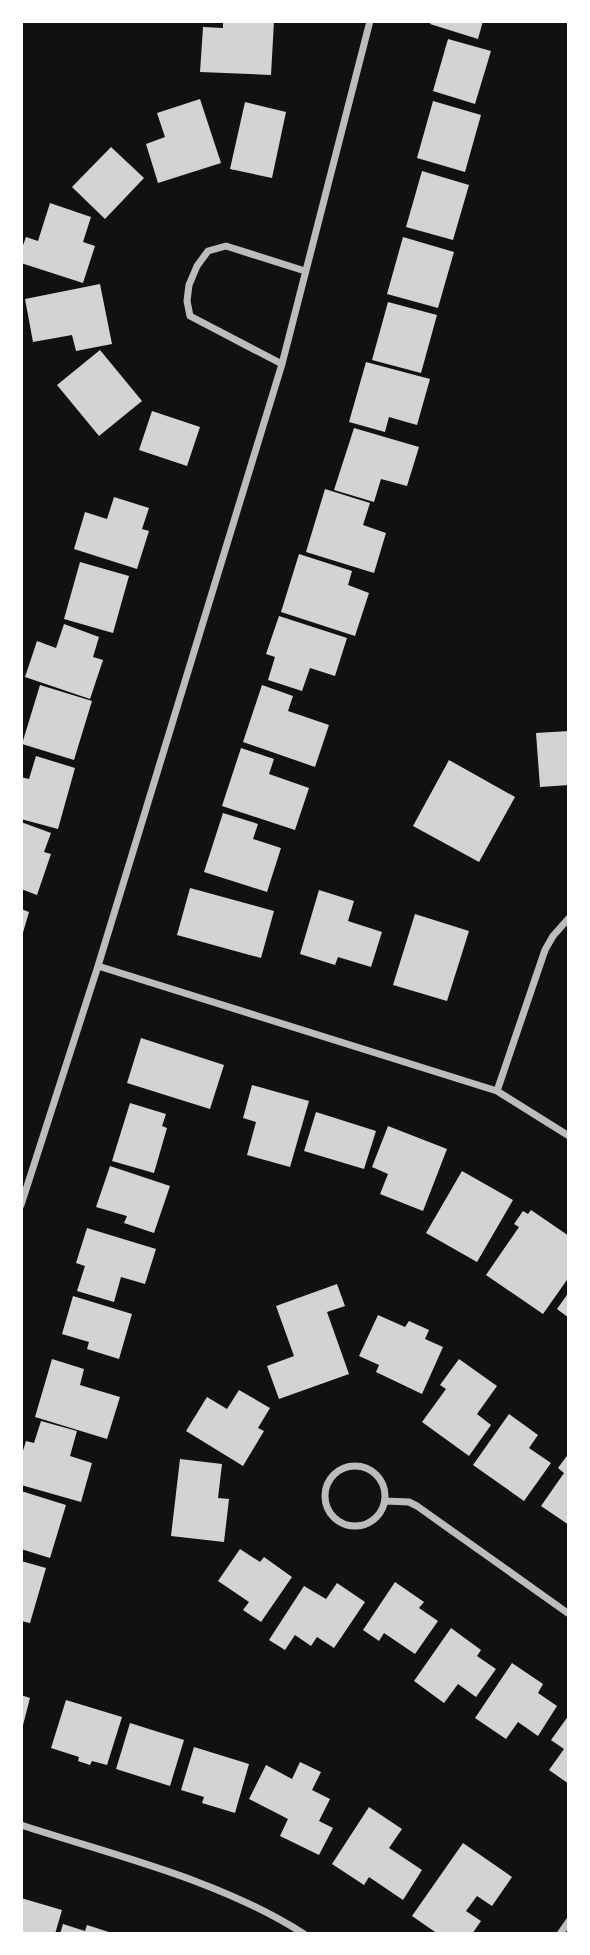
<svg xmlns="http://www.w3.org/2000/svg" width="590" height="1955" font-family="'DejaVu Sans',sans-serif">
	<style>
		.building { fill: #d3d3d3 }
		.lines { fill: none; stroke-linecap: round; stroke-linejoin: round }
		.minor { stroke: #bcbcbc; stroke-width: 7 }
	</style>
	<rect width="100%" height="100%" fill="#111"/>
	<!-- building -->
	<path class="building" d="M223 21H274L271 75 200 72 203 27 223 28Z
		M431 21H483L478 39 430 24Z
		M448 39 491 51 475 104 433 91Z
		M200 99 221 163 158 183 146 144 165 137 157 113Z
		M433 101 481 115 465 172 417 158Z
		M245 102 286 112 272 178 230 169Z
		M111 147 144 178 105 219 72 187Z
		M422 171 469 185 453 240 406 227Z
		M50 203 91 217 83 242 95 246 83 283 21 263V251L26 237 38 241Z
		M403 237 454 252 438 308 387 294Z
		M100 284 112 344 76 351 72 335 33 342 25 299Z
		M388 302 437 315 421 373 372 360Z
		M100 350 142 401 99 436 57 385Z
		M366 362 430 379 417 425 389 417 385 432 349 422Z
		M152 411 200 427 187 466 139 450Z
		M354 428 419 447 407 486 381 479 374 502 334 490Z
		M325 489 370 503 363 525 386 533 374 573 306 552Z
		M114 497 149 508 142 529 149 531 137 569 74 549 85 512 107 519Z
		M299 554 352 571 348 585 369 593 355 636 281 612Z
		M80 562 129 576 113 633 64 619Z
		M279 616 347 638 335 676 310 668 302 691 268 680 275 657 266 654Z
		M64 624 99 637 93 657 103 660 90 699 25 677 37 641 56 648Z
		M40 685 92 701 74 760 22 744Z
		M262 685 293 696 288 711 329 725 315 767 243 742Z
		M569 731V785L540 787 536 733Z
		M241 748 274 759 269 774 309 788 295 830 222 806Z
		M36 756 75 768 58 829 21 819V777L29 779Z
		M449 760 515 797 479 862 413 826Z
		M223 813 258 824 253 839 281 848 267 892 204 872Z
		M21 822 51 833 44 852 51 854 37 895 21 889Z
		M190 888 274 911 261 958 177 935Z
		M319 890 354 901 348 921 382 932 371 967 338 957 335 965 300 954Z
		M21 909 29 912 22 936H21Z
		M415 914 469 931 447 1001 393 985Z
		M141 1038 224 1065 210 1109 127 1083Z
		M252 1085 309 1101 290 1167 247 1155 256 1122 243 1118Z
		M130 1103 166 1114 162 1126 167 1128 154 1173 112 1161Z
		M316 1112 376 1131 364 1169 304 1151Z
		M388 1126 447 1149 423 1211 380 1194 388 1174 372 1167Z
		M110 1166 170 1186 154 1233 124 1223 127 1216 96 1207Z
		M462 1171 513 1200 477 1262 426 1233Z
		M531 1210 569 1236V1277L543 1314 486 1275 519 1227 514 1224 523 1211 528 1214Z
		M87 1228 156 1249 145 1284 121 1277 114 1302 77 1291 85 1266 76 1263Z
		M337 1284 345 1306 327 1312 349 1374 279 1399 267 1366 294 1356 276 1306Z
		M569 1292V1318L557 1309Z
		M73 1296 132 1314 119 1359 87 1349 89 1342 62 1334Z
		M378 1315 405 1327 409 1321 429 1330 425 1339 443 1347 422 1394 376 1372 379 1365 359 1356Z
		M52 1359 84 1369 80 1385 120 1397 107 1439 35 1417Z
		M459 1359 497 1386 477 1414 491 1425 469 1456 422 1422 446 1389 440 1385Z
		M239 1390 270 1408 258 1428 264 1431 243 1466 186 1431 207 1397 227 1409Z
		M509 1414 538 1435 529 1448 551 1463 524 1501 473 1465Z
		M41 1421 77 1431 70 1456 92 1463 81 1502 21 1485V1457L26 1441 34 1443Z
		M569 1453V1525L541 1506 564 1473 558 1468Z
		M180 1459 222 1464 218 1498 229 1499 224 1542 171 1536Z
		M21 1491 66 1505 50 1558 21 1549Z
		M240 1549 260 1562 264 1557 292 1577 261 1622 243 1610 249 1602 218 1581Z
		M21 1561 46 1568 30 1623 21 1621Z
		M395 1582 424 1602 419 1608 438 1621 415 1654 384 1633 379 1641 363 1630Z
		M337 1583 365 1602 334 1648 317 1637 311 1646 295 1635 285 1650 269 1640 304 1586 326 1599Z
		M451 1628 481 1650 477 1656 496 1669 476 1697 458 1684 444 1703 414 1681Z
		M512 1663 543 1684 538 1693 557 1706 538 1736 518 1722 506 1739 475 1718Z
		M21 1695 30 1698 22 1729 21 1728Z
		M66 1700 122 1717 107 1765 92 1761 90 1765 78 1761 79 1757 51 1748Z
		M569 1715V1784L549 1770 564 1749 551 1740Z
		M130 1723 184 1740 170 1786 116 1769Z
		M194 1747 249 1764 235 1813 202 1803 204 1797 181 1790Z
		M300 1762 321 1772 312 1790 330 1799 319 1821 333 1828 319 1855 280 1836 288 1819 249 1799 266 1765 292 1779Z
		M369 1807 402 1829 389 1848 422 1870 403 1900 369 1877 364 1885 332 1864Z
		M463 1843 512 1877 492 1906 477 1896 466 1911 481 1921 472 1934H438L412 1916Z
		M21 1898 62 1910 55 1934H21Z
		M63 1924 85 1931 87 1925 115 1934H60Z"/>
	<g class="lines">
		<!-- minor -->
		<path class="minor" d="M282 364 190 316 187 301 189 285 197 266 208 251 226 246 305 271
			M98 966 497 1091 569 1136
			M497 1091 545 950 553 936 569 918
			M21 1205 98 966 282 364 370 21
			M325 1496a30 30 0 1 1 60 0a30 30 0 1 1-60 0Z
			M385 1501 409 1502 417 1506 569 1614
			M21 1825C116 1856 220 1880 304 1934
			M560 1934 569 1921"/>
	</g>
	<!-- border -->
	<rect width="590" height="1955" fill="none" stroke="#ffffff" stroke-width="46"/>
</svg>
